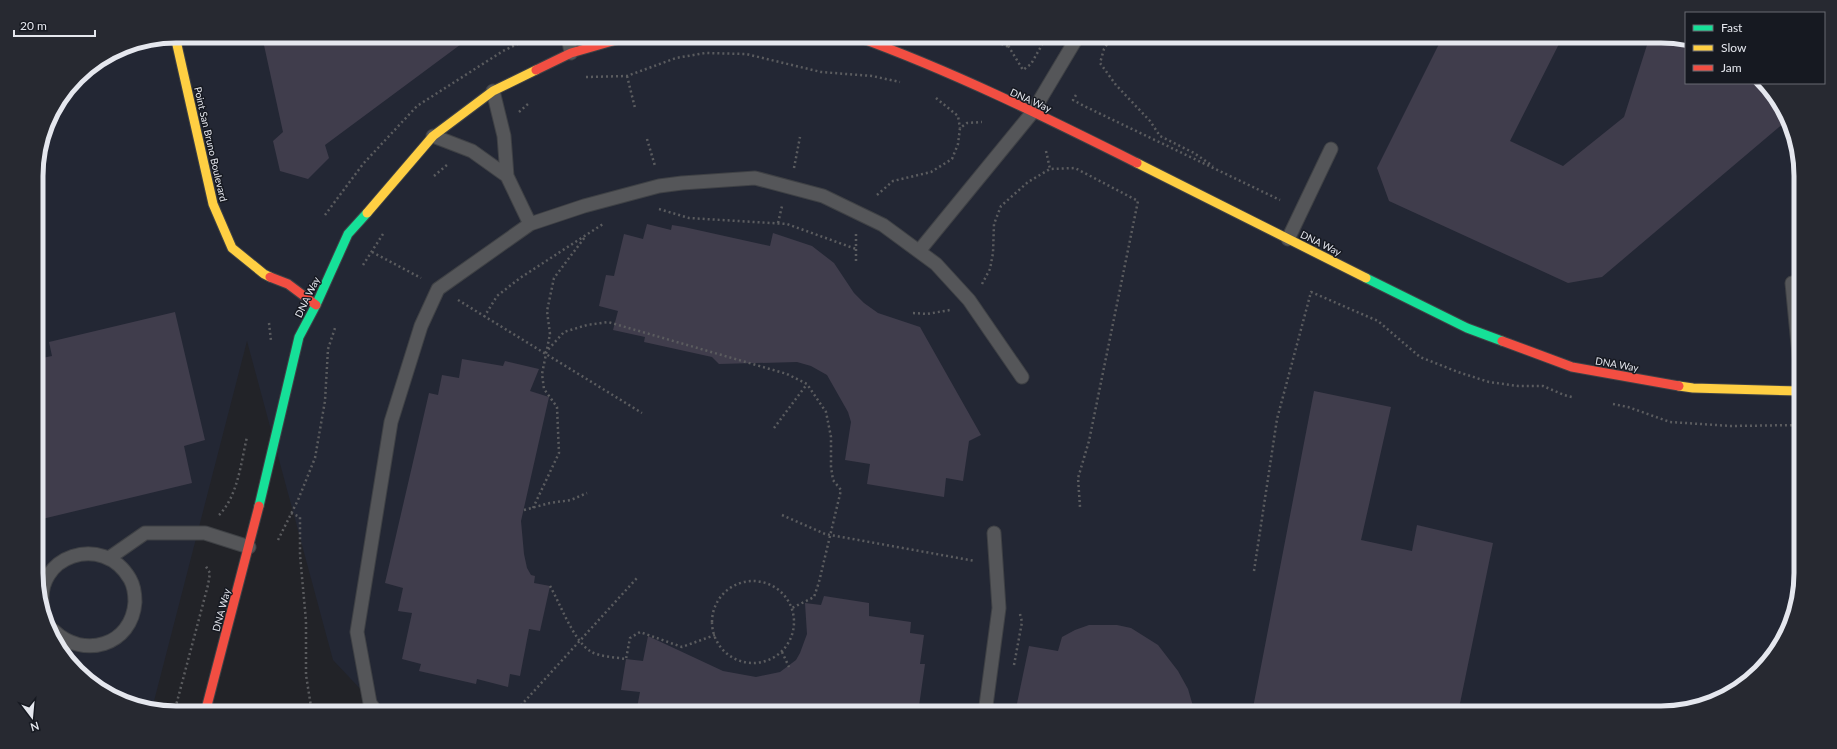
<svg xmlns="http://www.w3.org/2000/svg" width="1837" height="749" font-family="Lato,sans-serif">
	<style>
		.built { fill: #232734 }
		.building { fill: #403d4c }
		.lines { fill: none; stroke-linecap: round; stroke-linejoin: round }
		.lane-casing { stroke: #3f4145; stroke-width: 15 }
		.fast-casing { stroke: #3f4145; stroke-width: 11 }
		.slow-casing { stroke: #3f4145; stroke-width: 11 }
		.jam-casing { stroke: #3f4145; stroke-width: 11 }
		.path { stroke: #5b5c5f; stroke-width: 2.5; stroke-dasharray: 2 3; stroke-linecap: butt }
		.lane { stroke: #555659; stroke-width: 13 }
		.fast { stroke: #16e098; stroke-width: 9 }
		.slow { stroke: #ffcf43; stroke-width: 9 }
		.jam { stroke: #f24e42; stroke-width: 9 }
		.labels { text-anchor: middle; stroke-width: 3; stroke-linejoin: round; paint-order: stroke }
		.street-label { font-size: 10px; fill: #e5e7ee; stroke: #161921 }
		.rim { fill: none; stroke: #e5e7ee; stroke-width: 5 }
	</style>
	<rect width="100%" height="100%" fill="#222328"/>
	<!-- built -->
	<path class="built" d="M176 36H1661L1686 40V83H1764L1772 90 1800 157 1801 573 1794 618 1772 658 1746 684 1706 706 1670 713H383L333 660 247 341 152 709 131 706 70 665 39 600 36 166 50 114 83 71 122 47Z"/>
	<!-- building -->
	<path class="building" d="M262 36H472L325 145 329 158 308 179 280 171 273 141 283 132Z
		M1443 36H1563L1510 141 1563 166 1624 117 1647 45 1658 36 1686 40V83H1764L1772 90 1785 122 1602 277 1568 283 1389 201 1377 168Z
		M647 224 671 230 672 225 684 227 770 246 773 233 812 246 834 263 854 293 864 303 878 313 920 327 981 435 969 441 963 481 946 478 944 497 867 484 870 464 845 460 851 422 848 412 827 375 811 366 797 362 719 364 712 357 644 342 645 337 613 330 618 311 599 306 606 275 614 276 624 234 643 239Z
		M175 312 205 440 184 446 192 483 38 520 37 359 52 356 49 342Z
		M462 359 503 366 505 361 539 369 530 391 549 397 521 521 524 554 527 568 531 575 535 576 534 583 550 586 540 631 529 629 520 676 510 674 508 687 477 679 476 684 419 671 421 664 402 659 412 613 398 611 403 588 385 583 429 393 438 395 442 375 459 378Z
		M1314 391 1391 407 1361 540 1412 551 1417 525 1493 543 1458 713H1348L1330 709 1329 713H1252Z
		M824 596 869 603V616L911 622 910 633 924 635 920 664H925L918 713H636L640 692 621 690 626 659 643 661 648 636 723 671 756 677 780 672 796 660 800 653 807 634 805 603 821 605Z
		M1089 625H1117L1131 628 1158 645 1178 671 1188 689 1195 713H1015L1029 646 1058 651 1062 637 1075 630Z"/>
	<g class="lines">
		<!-- lane casing -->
		<g class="lane-casing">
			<path id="lane" d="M568 36 571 53
				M493 91 504 136 507 176 530 224
				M433 136 472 151 507 176
				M1288 239 1331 149
				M919 251 1032 113 1078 36
				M1792 283 1800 365
				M109 558 145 533H205L249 547
				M43 608C33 556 103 532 130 579 134 586 135 595 135 602 132 646 83 659 54 631
				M377 713 370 703 357 632 391 422 421 326 438 289 530 224 584 206 659 186 682 183 755 178 823 196 883 225 936 264 969 300 1022 377
				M985 713 999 608 994 533"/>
		</g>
		<!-- fast casing -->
		<g class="fast-casing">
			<path id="fast" d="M1366 278 1467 328 1502 341
				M259 506 299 337 316 305 348 234 367 213"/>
		</g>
		<!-- slow casing -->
		<g class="slow-casing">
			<path id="slow" d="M175 36 213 204 232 248 264 274 270 277
				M1137 163 1366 278
				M367 213 433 136 493 91 536 70
				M1679 386 1693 388 1800 391"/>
		</g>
		<!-- jam casing -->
		<g class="jam-casing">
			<path id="jam" d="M855 36C952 71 1045 117 1137 163
				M536 70 571 53 630 36
				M270 277 288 284 316 305
				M1502 341 1572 367 1679 386
				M205 713 259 506"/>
		</g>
		<!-- path -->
		<path class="path" d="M983 36 1009 47
			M1006 36 1009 47 1023 70 1031 64 1047 36
			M1112 36 1104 49 1100 63 1116 85 1150 121 1160 136 1194 153 1213 166
			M627 76 635 108
			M586 77 627 76 676 58 705 53 746 54 821 72 872 76 900 82
			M1076 95 1073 100 1084 106 1280 200
			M936 98 958 116 960 128
			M519 112 529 103
			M647 139 655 166
			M1046 151 1050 169
			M794 168 800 137
			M434 176 448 164
			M877 195 893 181 931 172 952 159 958 144 960 128 967 123 982 122
			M659 209 689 218 787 224 856 249
			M325 215 363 164 417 106 503 51 534 36
			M778 223 782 206
			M856 234V263
			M372 252 421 278
			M363 265 383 234
			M982 284 990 269 993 253 994 224 1001 206 1028 182 1050 169 1075 168 1138 201 1089 441 1078 478 1080 507
			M458 300 642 413
			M913 313 927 314 950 310
			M484 317 497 296 520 278 603 224
			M269 323 271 341
			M545 353 564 332 587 325 608 322 787 374 807 384 826 412 831 437V467L833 480 841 490 819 582 814 597 792 608
			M1613 404 1628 407 1670 422 1731 426 1801 425
			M774 428 807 384
			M533 508 559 453 557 407 544 389 542 374 550 334 547 311 554 278 585 237
			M524 510 550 503 571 500 587 493
			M291 513 300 517V555L306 621V675L312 713
			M219 515C238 496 241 462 247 437
			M782 515 825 534 975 561
			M278 540 298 500 315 458 325 401 328 349 335 328
			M1254 571 1277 419 1311 292 1378 321 1420 357 1458 372 1489 382 1518 386H1543L1564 395 1572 397
			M712 622a41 41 0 1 1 82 0a41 41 0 1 1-82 0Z
			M550 586C560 603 573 640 590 651 599 657 615 657 626 659L630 638 640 632 682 647 715 635
			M782 652 789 667
			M1014 665 1022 622 1020 614
			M174 713 208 585 210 573 205 565
			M514 713 637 578"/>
		<!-- lane -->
		<use href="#lane" class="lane"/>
		<!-- fast -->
		<use href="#fast" class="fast"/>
		<!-- slow -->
		<use href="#slow" class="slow"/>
		<!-- jam -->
		<use href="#jam" class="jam"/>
	</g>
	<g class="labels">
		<!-- street labels -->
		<g class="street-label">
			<text transform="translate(1031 100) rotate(24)" y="4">DNA Way</text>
			<text transform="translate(211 144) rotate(77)" y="4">Point San Bruno Boulevard</text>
			<text transform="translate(1321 243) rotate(26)" y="4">DNA Way</text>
			<text transform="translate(307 297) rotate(-64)" y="4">DNA Way</text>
			<text transform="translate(1617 364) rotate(10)" y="4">DNA Way</text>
			<text transform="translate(221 610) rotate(-75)" y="4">DNA Way</text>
		</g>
	</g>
	<!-- crop -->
	<path d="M0 0H1837V749H0ZM176 43H1661A133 133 0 0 1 1794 176V573A133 133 0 0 1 1661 706H176A133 133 0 0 1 43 573V176A133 133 0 0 1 176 43Z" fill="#272931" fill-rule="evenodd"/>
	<path class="rim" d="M176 43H1661A133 133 0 0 1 1794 176V573A133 133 0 0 1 1661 706H176A133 133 0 0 1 43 573V176A133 133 0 0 1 176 43Z"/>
	<!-- legend -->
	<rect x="1685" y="12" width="140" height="72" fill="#161921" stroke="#696b73"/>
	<rect x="1693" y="25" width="20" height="6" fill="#16e098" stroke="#696b73"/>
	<text x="1721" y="32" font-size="12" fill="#e5e7ee">Fast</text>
	<rect x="1693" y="45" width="20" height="6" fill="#ffcf43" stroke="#696b73"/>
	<text x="1721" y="52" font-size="12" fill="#e5e7ee">Slow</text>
	<rect x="1693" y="65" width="20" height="6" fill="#f24e42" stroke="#696b73"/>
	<text x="1721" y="72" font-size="12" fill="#e5e7ee">Jam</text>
	<!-- north arrow -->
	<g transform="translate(32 717) rotate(164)" stroke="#161921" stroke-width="3" paint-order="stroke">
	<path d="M0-3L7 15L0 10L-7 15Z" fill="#e5e7ee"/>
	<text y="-6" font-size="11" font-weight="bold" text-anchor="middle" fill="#e5e7ee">N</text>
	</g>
	<!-- scale -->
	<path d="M14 30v6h81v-6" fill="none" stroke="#e5e7ee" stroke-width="2"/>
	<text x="20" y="30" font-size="12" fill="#e5e7ee" stroke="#161921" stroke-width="3" paint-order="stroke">20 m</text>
</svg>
